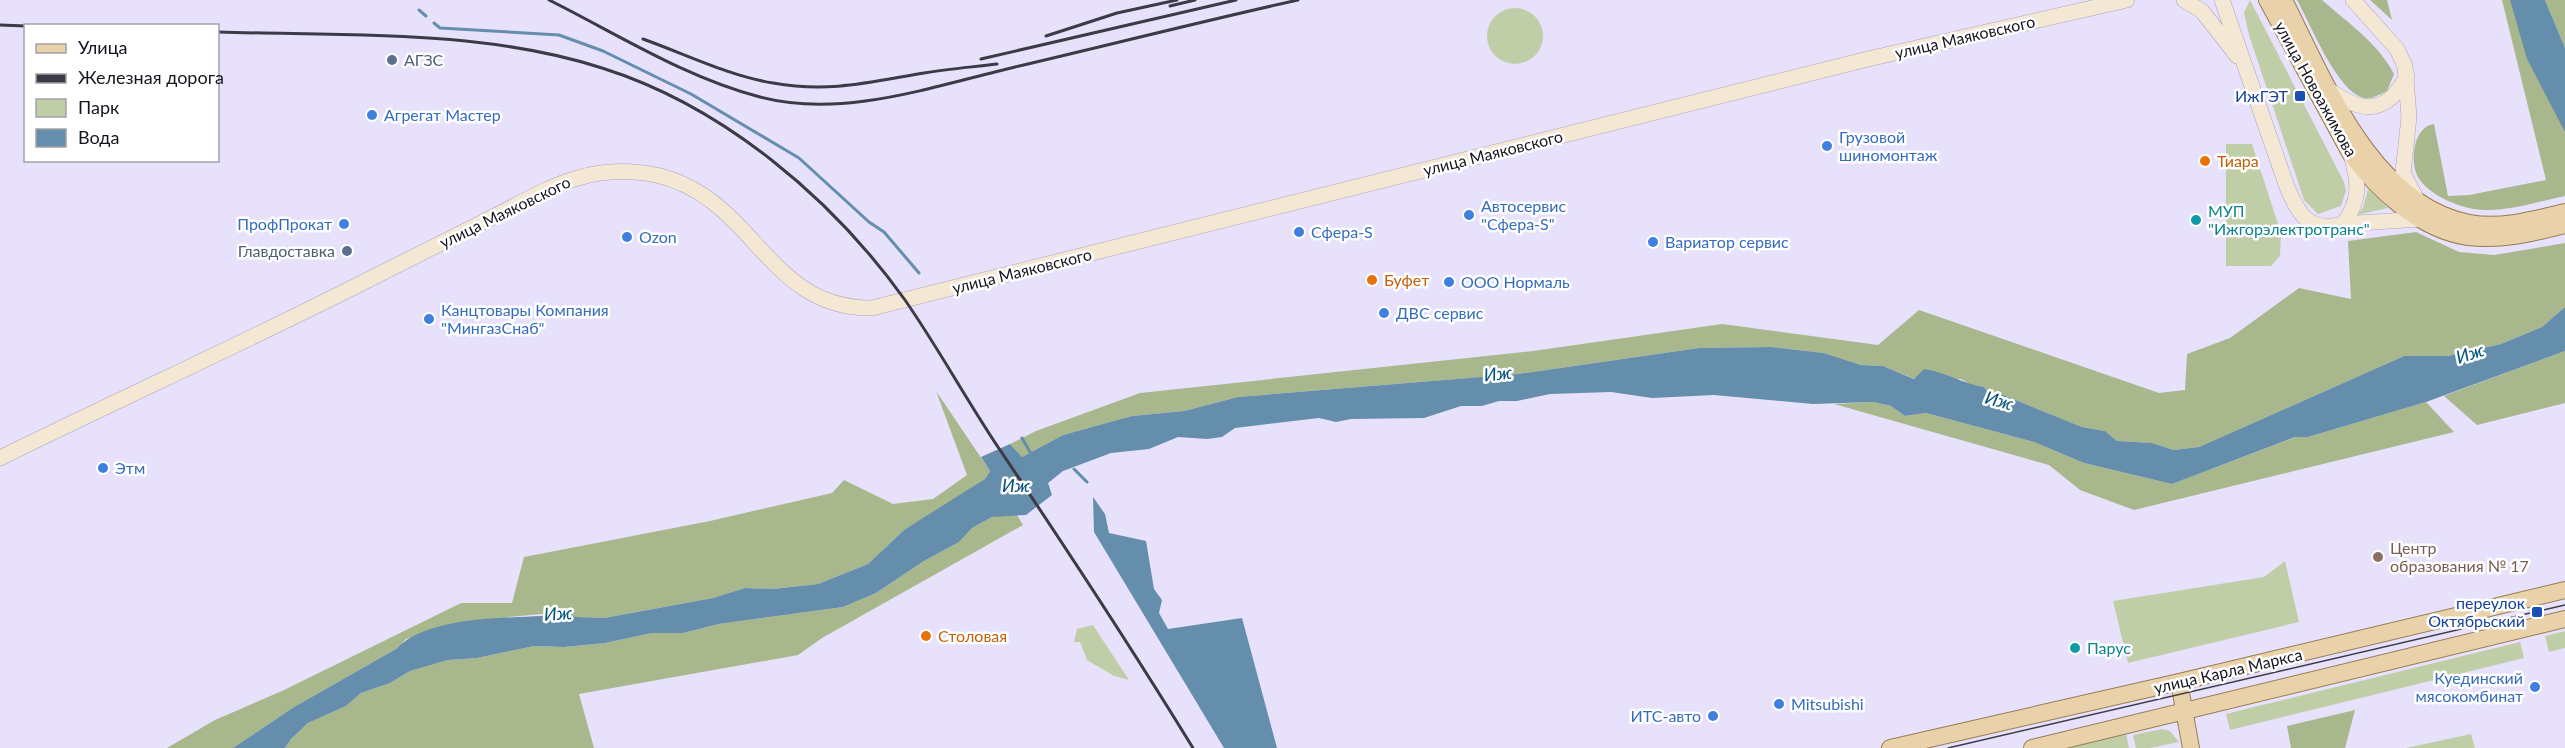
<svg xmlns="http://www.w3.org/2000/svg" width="2565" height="748" font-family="Lato,sans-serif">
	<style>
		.green { fill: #c0cea7 }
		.forest { fill: #a8b88c }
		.water { fill: #648eab }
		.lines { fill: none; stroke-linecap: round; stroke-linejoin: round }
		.stream { stroke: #648eab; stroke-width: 3 }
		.secondary-casing { stroke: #aaa5be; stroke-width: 16 }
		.primary-casing { stroke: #967c54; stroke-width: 18 }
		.secondary { stroke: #f4e8d5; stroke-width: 15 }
		.primary { stroke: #e9d2aa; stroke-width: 16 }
		.tram { stroke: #3d3a46; stroke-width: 1.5 }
		.rail { stroke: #3d3a46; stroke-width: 3 }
		.service-dot { fill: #5c6f8a; stroke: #fff; stroke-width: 2 }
		.transit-dot { fill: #1a4fb4; stroke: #fff; stroke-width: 2 }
		.shop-dot { fill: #3f7fe0; stroke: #fff; stroke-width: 2 }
		.food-dot { fill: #e8710a; stroke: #fff; stroke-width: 2 }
		.culture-dot { fill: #0f9aa8; stroke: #fff; stroke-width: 2 }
		.education-dot { fill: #8d6e63; stroke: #fff; stroke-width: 2 }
		.labels { text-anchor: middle; stroke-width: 5; stroke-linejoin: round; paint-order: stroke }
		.street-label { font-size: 16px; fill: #16141d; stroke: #fff }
		.service-label { font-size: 16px; fill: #4e5e75; stroke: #fff; text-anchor: start }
		.transit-label { font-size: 16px; fill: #164399; stroke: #fff; text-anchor: end }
		.shop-label { font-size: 16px; fill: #366cbe; stroke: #fff; text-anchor: start }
		.food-label { font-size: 16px; fill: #c56008; stroke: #fff; text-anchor: start }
		.culture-label { font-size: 16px; fill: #0d838f; stroke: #fff; text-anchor: start }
		.education-label { font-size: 16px; fill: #785e54; stroke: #fff; text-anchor: start }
		.water-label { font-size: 18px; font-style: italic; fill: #03527a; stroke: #fff }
	</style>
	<rect width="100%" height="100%" fill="#e7e1fc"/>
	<!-- green -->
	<path class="green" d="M2250 0 2344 182 2346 191 2341 206 2318 214 2304 200 2249 35 2244 13Z
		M1487 36a28 28 0 1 1 56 0a28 28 0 1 1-56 0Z
		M2226 144H2252L2281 233 2280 256 2271 266H2226Z
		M2368 189 2388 208 2357 215 2363 208Z
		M2285 561 2299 622 2128 663 2113 601 2264 577Z
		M1093 625 1129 680 1114 676 1087 660 1080 642H1074L1077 629Z
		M2565 631V648L2549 652 2545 636Z
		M2520 642 2524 658 2230 730 2226 714Z
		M2162 729 2170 731 2179 742 2150 748H2136L2133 735Z
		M2126 734 2129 748H2065Z
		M2471 734 2475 748H2406Z"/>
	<!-- forest -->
	<path class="forest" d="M2297 0H2322C2348 23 2378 43 2394 74L2387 91C2380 94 2373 99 2365 98 2338 94 2310 23 2297 0Z
		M2370 0H2387L2392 20Z
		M2502 0H2510L2565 132V196C2535 202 2499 215 2469 208 2452 204 2427 193 2418 177 2409 161 2414 126 2434 124L2448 196 2469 195 2546 180Z
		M2545 0H2565V48Z
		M2416 232 2459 252 2494 255 2565 243V307L2542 327 2501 344 2448 356H2404L2199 447 2174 450 2152 443 2117 441 2105 431 2082 427 2001 394 1990 395 1984 387 1972 385 1961 379H1915L1883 366 1861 365 1824 353 1771 347 1699 348 1518 374 1238 397 1184 411 1132 416 1063 435 1022 457 1010 444 1036 431 1140 393 1533 351 1722 324 1878 345 1919 310 2159 393 2185 390 2187 354 2230 338 2299 288 2351 299 2348 241Z
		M2565 351V403L2477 425 2444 396Z
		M936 391 990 471 985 479 953 501 904 530 868 564 818 584 773 589 745 588 713 598 604 618 576 617 564 612 508 617 406 639 396 649 294 707 233 748H167L215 720 282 691 461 603H512L524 557 710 521 832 493 844 480 893 504 933 499 967 475Z
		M1874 402 1891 406 1905 416 1926 413 2034 442 2084 463 2172 484 2296 437H2308L2426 402 2454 432 2134 510 2080 490 2049 465 1834 404Z
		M1003 515H1017L1023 525 822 638 798 655 579 694 594 748H285L291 739 308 723 346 706 361 693 390 683 410 671 448 660 477 658 534 646 564 647 605 643 652 633H683L719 624 843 607 876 593 924 561 959 542 972 528 992 517Z
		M2355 710 2345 748H2291L2287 726Z"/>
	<!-- water -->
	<path class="water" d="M2510 0H2545L2565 48V132L2527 59Z
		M2565 307V351L2426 402 2308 437H2295L2172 484 2084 463 2034 442 1926 413 1905 416 1891 406 1874 402 1813 404 1714 395 1652 398 1611 392 1550 394 1517 401H1499L1482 406H1461L1424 418 1351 419 1336 422 1319 418 1235 428 1222 437 1207 439 1178 437 1149 449 1111 453 1063 471 1048 483 1052 495 1026 515 992 517 972 528 959 542 924 561 876 593 843 607 719 624 683 633H652L605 643 564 647 534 646 477 658 448 660 410 671 390 683 361 693 346 706 308 723 291 739 285 748H233L294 707 396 649C427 617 500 618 543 616L550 611 564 612 576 617 604 618 713 598 745 588 773 589 818 584 868 564 904 530 985 479 990 471 981 457 1010 444 1022 457 1063 435 1132 416 1184 411 1238 397 1518 374 1699 348 1771 347 1824 353 1861 365 1883 366 1914 379 1924 369C1946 372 1963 384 1984 387L1990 395 2001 394 2082 427 2105 431 2117 441 2152 443 2174 450 2199 447 2404 356H2448L2501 344 2542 327Z
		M1093 497 1105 514 1109 533 1146 541 1154 589 1162 600 1159 613 1168 629 1242 618 1277 748H1224L1094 532Z"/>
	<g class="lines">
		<!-- stream -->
		<path class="stream" d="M419 10 426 16
			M434 23 440 28 559 35 603 51 691 94 799 158 869 222 884 232 919 273
			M1022 438 1030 452
			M1074 469 1087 482"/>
		<!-- secondary casing -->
		<g class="secondary-casing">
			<path id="secondary" d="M2184 0 2202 11 2237 56
				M2222 0 2287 187C2299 215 2309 233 2343 224L2421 219
				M2353 0 2397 49 2405 66 2409 117 2403 173 2416 198
				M2332 92C2365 115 2388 112 2407 76
				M2343 224C2361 200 2359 183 2351 155
				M0 458C120 399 241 344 360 284 405 261 449 239 493 217 521 203 548 186 578 178 604 170 630 170 656 175 755 197 766 309 872 308L1868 59 2127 0"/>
		</g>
		<!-- primary casing -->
		<g class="primary-casing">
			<path id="primary" d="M2267 0 2350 153C2377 190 2420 230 2468 237 2500 241 2534 233 2565 225
				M2284 0C2324 79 2372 205 2470 223 2501 229 2536 219 2565 212
				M2179 682 2191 748
				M1890 748 2179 682 2565 590
				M2032 748 2565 619"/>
		</g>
		<!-- secondary -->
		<use href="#secondary" class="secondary"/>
		<!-- primary -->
		<use href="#primary" class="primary"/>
		<!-- tram -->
		<path class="tram" d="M1948 748 2565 605"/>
		<!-- rail -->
		<path class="rail" d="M549 0C617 34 686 78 760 97 843 119 934 86 1015 67 1109 45 1203 21 1298 0
			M1170 6 1195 0
			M0 25 26 26
			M218 32C343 36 482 29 602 68 723 106 832 198 905 300 939 349 967 401 1000 450 1066 548 1131 647 1193 748
			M1046 36 1117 13 1177 0
			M643 39C685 54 729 76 773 83 830 93 870 82 924 73 948 69 973 67 997 64
			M981 59 1236 0"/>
	</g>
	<!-- markers -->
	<g class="service-dot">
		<circle cx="392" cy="60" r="6"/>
		<circle cx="347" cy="251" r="6"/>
	</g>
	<g class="transit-dot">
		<rect x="2294" y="90" width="12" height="12" rx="3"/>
		<rect x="2531" y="606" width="12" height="12" rx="3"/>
	</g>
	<g class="shop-dot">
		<circle cx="372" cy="115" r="6"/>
		<circle cx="1827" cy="146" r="6"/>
		<circle cx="1469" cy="215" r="6"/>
		<circle cx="344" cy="224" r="6"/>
		<circle cx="1299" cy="232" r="6"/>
		<circle cx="627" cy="237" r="6"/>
		<circle cx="1653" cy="242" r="6"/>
		<circle cx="1449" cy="282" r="6"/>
		<circle cx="1384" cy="313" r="6"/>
		<circle cx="429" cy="319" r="6"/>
		<circle cx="103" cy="468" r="6"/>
		<circle cx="2535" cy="687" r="6"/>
		<circle cx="1779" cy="704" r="6"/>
		<circle cx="1713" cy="716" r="6"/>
	</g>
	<g class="food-dot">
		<circle cx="2205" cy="161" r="6"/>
		<circle cx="1372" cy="280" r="6"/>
		<circle cx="926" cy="636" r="6"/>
	</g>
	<g class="culture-dot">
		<circle cx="2196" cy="220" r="6"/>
		<circle cx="2075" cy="648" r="6"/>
	</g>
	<circle class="education-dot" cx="2378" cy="557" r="6"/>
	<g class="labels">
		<!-- street labels -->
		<g class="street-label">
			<text transform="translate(1965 37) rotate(-13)" y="6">улица Маяковского</text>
			<text transform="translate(2316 89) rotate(61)" y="6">улица Новоажимова</text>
			<text transform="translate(1493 153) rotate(-14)" y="6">улица Маяковского</text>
			<text transform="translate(505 212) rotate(-26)" y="6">улица Маяковского</text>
			<text transform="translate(1022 271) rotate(-14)" y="6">улица Маяковского</text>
			<text transform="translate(2228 671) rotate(-13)" y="6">улица Карла Маркса</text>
		</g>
		<!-- service labels -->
		<g class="service-label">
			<text x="404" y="66">АГЗС</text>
			<text x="335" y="257" text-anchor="end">Главдоставка</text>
		</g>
		<!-- transit labels -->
		<g class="transit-label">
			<text x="2288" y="102">ИжГЭТ</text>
			<text x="2525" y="609">переулок<tspan x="2525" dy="18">Октябрьский</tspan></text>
		</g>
		<!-- shop labels -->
		<g class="shop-label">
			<text x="384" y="121">Агрегат Мастер</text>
			<text x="1839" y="143">Грузовой<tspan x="1839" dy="18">шиномонтаж</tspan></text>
			<text x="1481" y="212">Автосервис<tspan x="1481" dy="18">"Сфера-S"</tspan></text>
			<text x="332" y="230" text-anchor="end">ПрофПрокат</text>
			<text x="1311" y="238">Сфера-S</text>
			<text x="639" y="243">Ozon</text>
			<text x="1665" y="248">Вариатор сервис</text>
			<text x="1461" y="288">ООО Нормаль</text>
			<text x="441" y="316">Канцтовары Компания<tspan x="441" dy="18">"МингазСнаб"</tspan></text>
			<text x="1396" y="319">ДВС сервис</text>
			<text x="115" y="474">Этм</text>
			<text x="2523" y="684" text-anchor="end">Куединский<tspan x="2523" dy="18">мясокомбинат</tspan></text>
			<text x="1791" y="710">Mitsubishi</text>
			<text x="1701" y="722" text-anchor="end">ИТС-авто</text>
		</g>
		<!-- food labels -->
		<g class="food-label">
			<text x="2217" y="167">Тиара</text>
			<text x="1384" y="286">Буфет</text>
			<text x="938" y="642">Столовая</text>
		</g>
		<!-- culture labels -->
		<g class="culture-label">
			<text x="2208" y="217">МУП<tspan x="2208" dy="18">"Ижгорэлектротранс"</tspan></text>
			<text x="2087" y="654">Парус</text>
		</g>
		<!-- education labels -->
		<g class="education-label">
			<text x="2390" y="554">Центр<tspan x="2390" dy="18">образования № 17</tspan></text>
		</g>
		<!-- water labels -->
		<g class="water-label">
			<text transform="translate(2470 354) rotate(-18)" y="6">Иж</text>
			<text transform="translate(1498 374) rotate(-6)" y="6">Иж</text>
			<text transform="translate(1999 401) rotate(16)" y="6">Иж</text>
			<text x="1016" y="492">Иж</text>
			<text transform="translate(558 614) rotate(-3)" y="6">Иж</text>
		</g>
	</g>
	<!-- legend -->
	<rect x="24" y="24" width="195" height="138" fill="#ffffff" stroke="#a2a1a5" stroke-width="1.5"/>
	<rect x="36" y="44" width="30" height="9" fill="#e9d2aa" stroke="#a2a1a5" stroke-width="1.5"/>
	<text x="78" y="54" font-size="18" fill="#16141d">Улица</text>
	<rect x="36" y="74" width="30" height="9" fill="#3d3a46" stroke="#a2a1a5" stroke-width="1.5"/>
	<text x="78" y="84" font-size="18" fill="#16141d">Железная дорога</text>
	<rect x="36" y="99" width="30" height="18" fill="#c0cea7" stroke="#a2a1a5" stroke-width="1.5"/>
	<text x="78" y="114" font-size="18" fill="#16141d">Парк</text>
	<rect x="36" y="129" width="30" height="18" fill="#648eab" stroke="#a2a1a5" stroke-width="1.5"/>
	<text x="78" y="144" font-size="18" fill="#16141d">Вода</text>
</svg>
